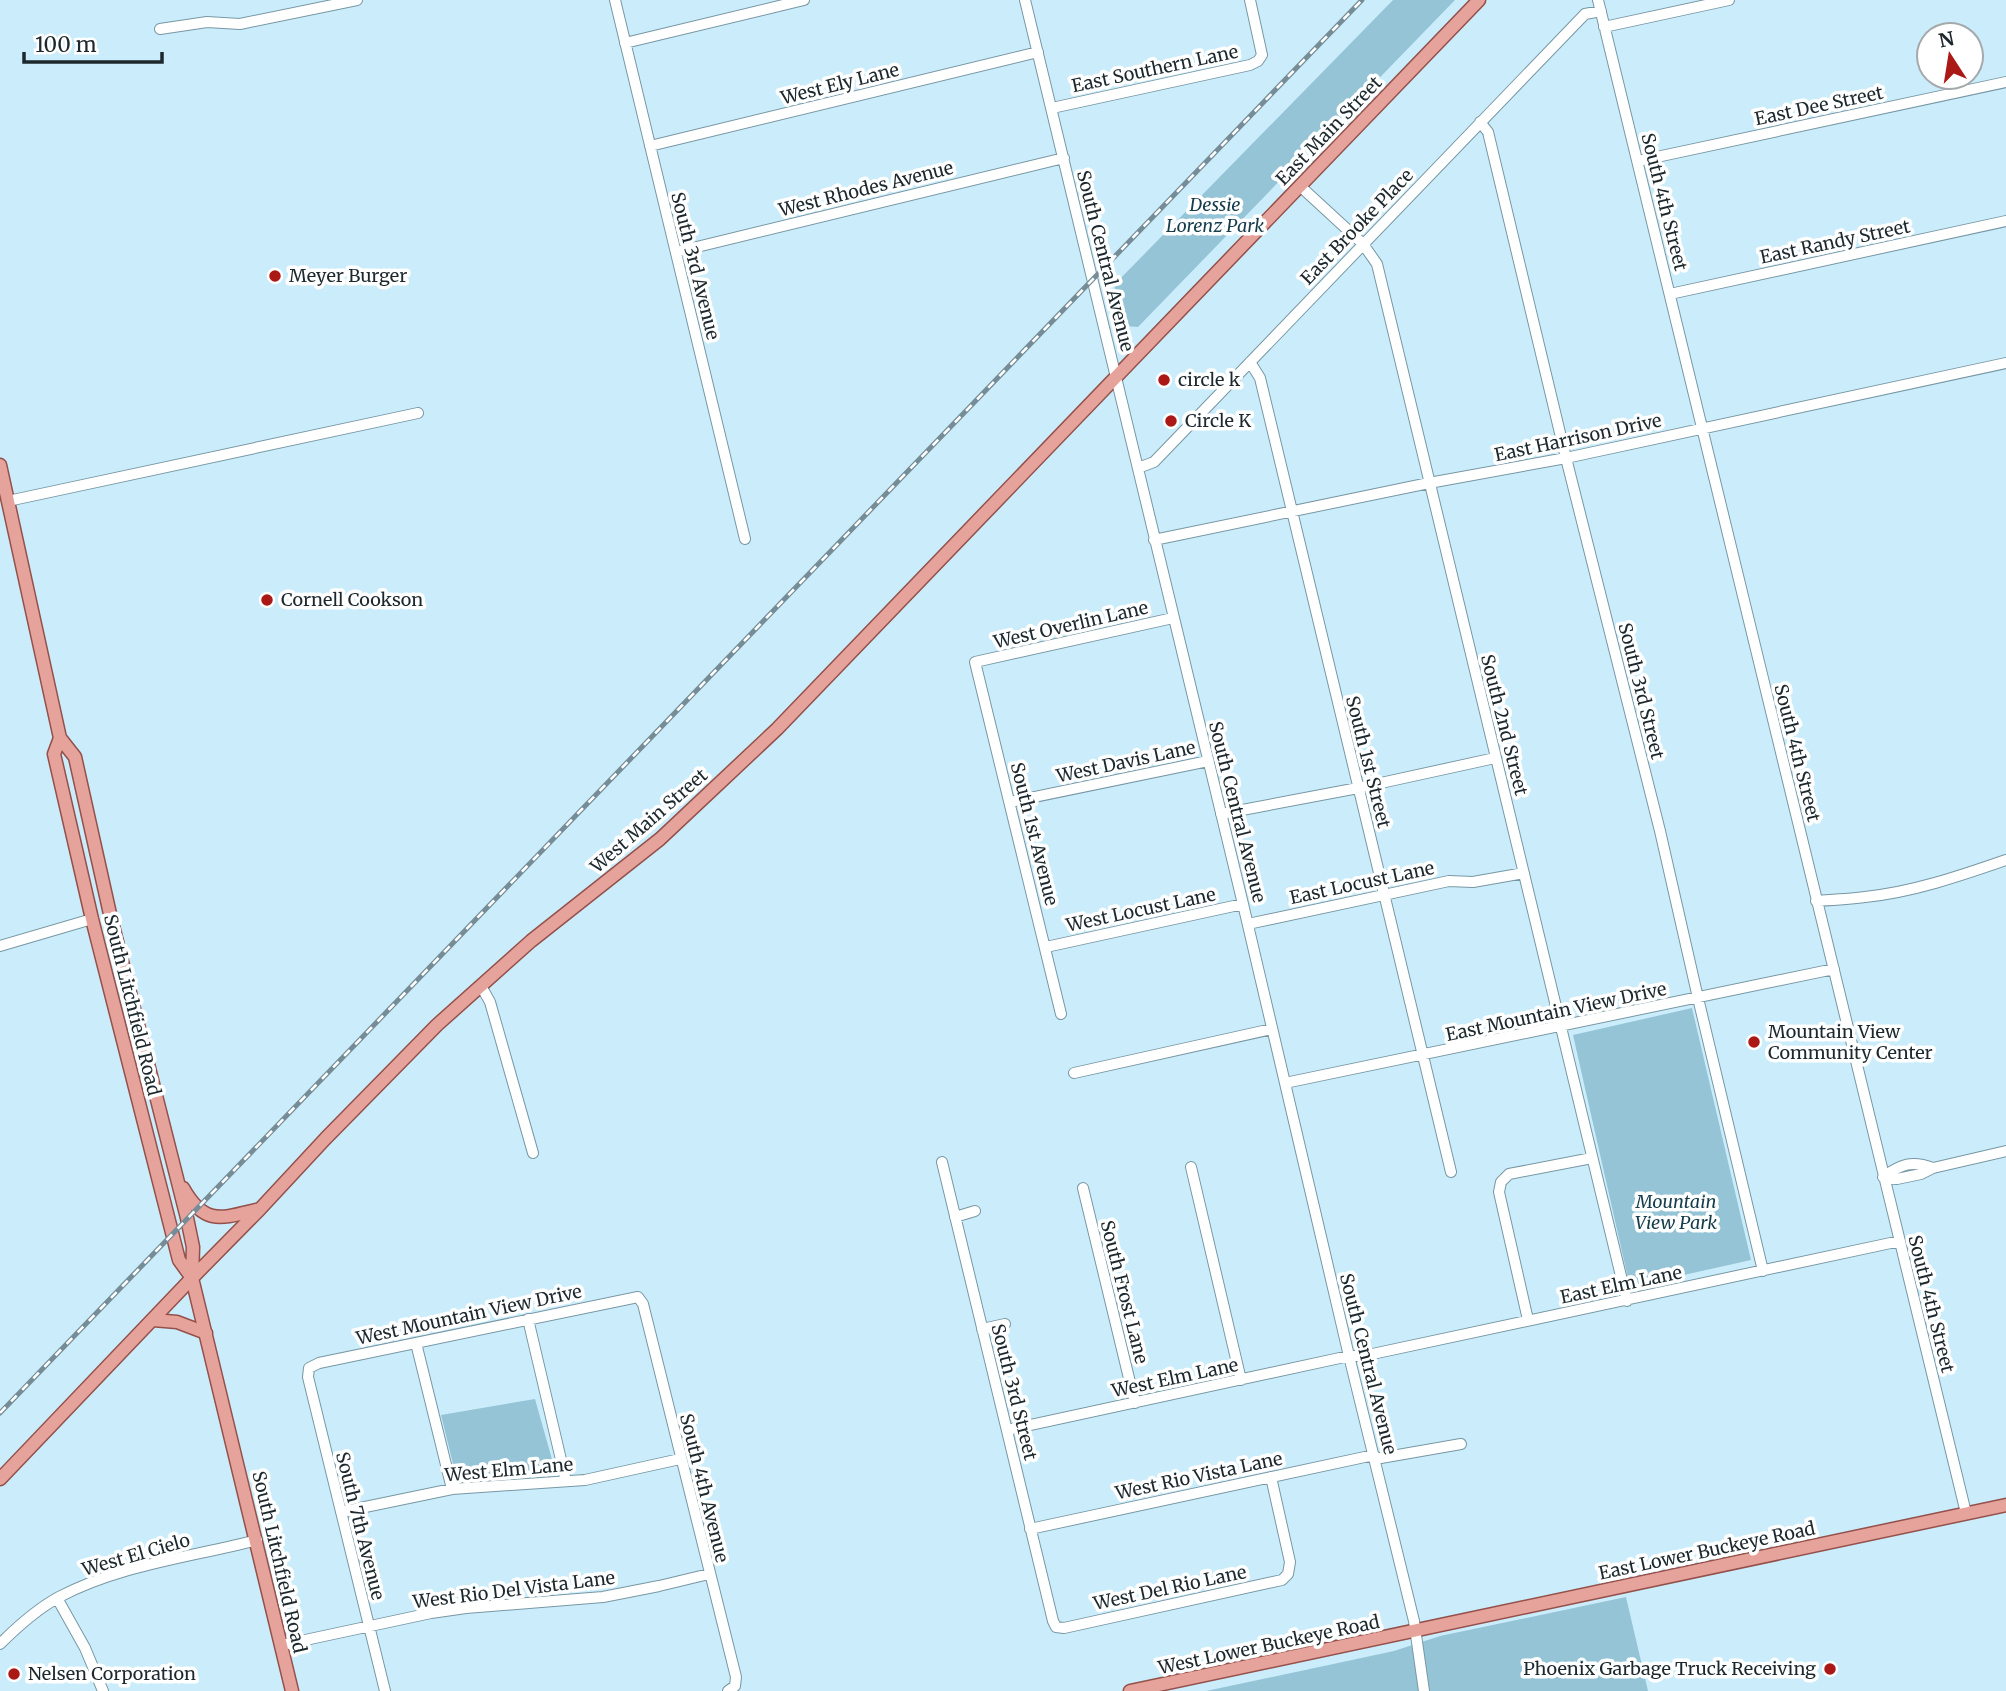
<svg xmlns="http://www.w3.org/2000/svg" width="2006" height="1691" font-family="Merriweather,serif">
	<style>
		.green { fill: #95c4d7 }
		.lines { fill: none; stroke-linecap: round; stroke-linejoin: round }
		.minor-casing { stroke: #7897a4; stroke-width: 12 }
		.major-casing { stroke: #94504a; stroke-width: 15 }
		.minor { stroke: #fff; stroke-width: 10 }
		.major { stroke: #e6a39b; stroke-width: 12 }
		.rail-casing { stroke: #768d97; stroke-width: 5 }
		.rail { stroke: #fff; stroke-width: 2.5; stroke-dasharray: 8; stroke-linecap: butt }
		.poi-dot { fill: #ab1917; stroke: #fff; stroke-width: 2.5 }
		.labels { text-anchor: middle; stroke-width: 7; stroke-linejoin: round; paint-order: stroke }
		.street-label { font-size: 18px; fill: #1c282d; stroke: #fff }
		.park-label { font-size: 18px; font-style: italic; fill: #153c4a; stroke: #fff }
		.poi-label { font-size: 18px; fill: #1c282d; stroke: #fff; text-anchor: start }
	</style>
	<rect width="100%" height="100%" fill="#cbedfb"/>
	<!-- green -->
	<path class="green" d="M1393 0H1455L1138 327 1124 326 1114 285Z
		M1692 1008 1751 1260 1630 1287 1573 1035Z
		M535 1399 555 1470 457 1480 441 1415Z
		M1626 1597 1648 1691H1206L1394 1651 1440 1636Z"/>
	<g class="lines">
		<!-- minor casing -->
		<g class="minor-casing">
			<path id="minor" d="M615 0 745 539
				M1025 0 1243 904 1349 1356 1414 1621 1424 1691
				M1598 0 1966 1513
				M1604 27 1729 0
				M160 29 207 22 240 24 357 0
				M625 43 804 0
				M1052 108 1250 65 1258 61 1262 55 1250 0
				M1480 122 1488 132 1566 458 1660 831 1698 998 1763 1271
				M650 146 1038 52
				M1638 161 2006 82
				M1300 186 1363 244 1377 264 1627 1301
				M676 252 1064 158
				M1670 294 2006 221
				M1250 362 1260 378 1451 1172
				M1138 468 1154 462 1585 14 1601 11
				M8 501 418 413
				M1154 540 1429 483 1566 458 2006 363
				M1010 802 1208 761
				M1221 814 1358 788 1495 758
				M1816 901C1832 900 1849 899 1865 897 1913 892 1960 876 2006 860
				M1248 924 1449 881 1473 882 1524 873
				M0 946 92 919
				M1046 947 1243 904
				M481 986 490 1002 533 1153
				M1061 1014 975 662 1173 618
				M1074 1073 1272 1029
				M1285 1083 1834 969
				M942 1162 1053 1621 1056 1627 1064 1628 1282 1580 1288 1574 1290 1562 1271 1477
				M1191 1167 1241 1380
				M1883 1177 1897 1179 1921 1174 1933 1168 2006 1151
				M1883 1177C1901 1164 1912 1160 1933 1168
				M1083 1188 1135 1403
				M955 1217 975 1211
				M528 1319 566 1481
				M1528 1320 1499 1192 1501 1182 1509 1174 1592 1158
				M982 1329 1005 1324
				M416 1343 452 1489
				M1007 1430 1349 1356H1363L1900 1241
				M1375 1459 1461 1444
				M341 1512 452 1489 585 1480 680 1459
				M1030 1529 1374 1455
				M57 1598 85 1648 103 1691
				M0 1644C18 1626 37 1609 59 1597 119 1565 191 1557 257 1540
				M282 1645 431 1613 466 1608 603 1597 659 1586 709 1574
				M385 1691 308 1377 309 1368 319 1363 638 1297 643 1304 736 1677 735 1686 728 1691"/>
		</g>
		<!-- major casing -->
		<g class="major-casing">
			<path id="major" d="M0 465 60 738 75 757 110 914 187 1218 193 1247 192 1278 292 1691
				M60 738 54 754 92 919 179 1260 192 1278
				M183 1188C205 1227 222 1218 260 1209
				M153 1320 177 1322 206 1333
				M0 1479 192 1278 260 1209 326 1138 437 1025 531 941 660 839 777 729 1479 0
				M1130 1691C1422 1631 1714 1568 2006 1505"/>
		</g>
		<!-- minor -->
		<use href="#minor" class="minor"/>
		<!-- major -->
		<use href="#major" class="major"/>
		<!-- rail casing -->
		<g class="rail-casing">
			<path id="rail" d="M0 1413 1362 0"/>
		</g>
		<!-- rail -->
		<use href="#rail" class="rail"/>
	</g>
	<!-- markers -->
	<g class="poi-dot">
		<circle cx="275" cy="276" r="7"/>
		<circle cx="1164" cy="380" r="7"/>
		<circle cx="1171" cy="421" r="7"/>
		<circle cx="267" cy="600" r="7"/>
		<circle cx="1754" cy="1042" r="7"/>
		<circle cx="1830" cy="1669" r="7"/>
		<circle cx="14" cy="1674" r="7"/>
	</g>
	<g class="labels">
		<!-- street labels -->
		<g class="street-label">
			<text transform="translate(1155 69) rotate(-12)" y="6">East Southern Lane</text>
			<text transform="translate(840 84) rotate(-14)" y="6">West Ely Lane</text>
			<text transform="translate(1819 106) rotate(-12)" y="6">East Dee Street</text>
			<text transform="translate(1329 131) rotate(-46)" y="6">East Main Street</text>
			<text transform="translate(866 189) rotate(-14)" y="6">West Rhodes Avenue</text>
			<text transform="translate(1664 202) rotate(76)" y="6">South 4th Street</text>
			<text transform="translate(1357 227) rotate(-46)" y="6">East Brooke Place</text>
			<text transform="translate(1835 242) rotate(-12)" y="6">East Randy Street</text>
			<text transform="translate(1105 261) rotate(76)" y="6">South Central Avenue</text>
			<text transform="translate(695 266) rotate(76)" y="6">South 3rd Avenue</text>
			<text transform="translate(1578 438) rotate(-12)" y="6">East Harrison Drive</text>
			<text transform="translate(1071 625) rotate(-13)" y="6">West Overlin Lane</text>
			<text transform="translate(1641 691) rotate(76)" y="6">South 3rd Street</text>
			<text transform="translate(1504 725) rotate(76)" y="6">South 2nd Street</text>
			<text transform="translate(1797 753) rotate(76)" y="6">South 4th Street</text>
			<text transform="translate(1126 762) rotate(-12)" y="6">West Davis Lane</text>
			<text transform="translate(1368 762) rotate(76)" y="6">South 1st Street</text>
			<text transform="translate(1237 812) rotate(76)" y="6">South Central Avenue</text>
			<text transform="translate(649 821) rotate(-41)" y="6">West Main Street</text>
			<text transform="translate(1034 834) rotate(76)" y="6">South 1st Avenue</text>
			<text transform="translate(1362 883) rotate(-12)" y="6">East Locust Lane</text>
			<text transform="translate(1141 910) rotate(-12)" y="6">West Locust Lane</text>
			<text transform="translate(132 1005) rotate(76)" y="6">South Litchfield Road</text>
			<text transform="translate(1556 1012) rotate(-12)" y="6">East Mountain View Drive</text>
			<text transform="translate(1621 1285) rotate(-12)" y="6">East Elm Lane</text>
			<text transform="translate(1124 1292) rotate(76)" y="6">South Frost Lane</text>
			<text transform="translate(1931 1304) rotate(76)" y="6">South 4th Street</text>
			<text transform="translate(469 1315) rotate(-12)" y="6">West Mountain View Drive</text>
			<text transform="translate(1368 1364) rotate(76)" y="6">South Central Avenue</text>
			<text transform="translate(1175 1378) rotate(-12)" y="6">West Elm Lane</text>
			<text transform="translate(1014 1392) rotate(76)" y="6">South 3rd Street</text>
			<text transform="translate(509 1470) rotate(-5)" y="6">West Elm Lane</text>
			<text transform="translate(1199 1476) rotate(-12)" y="6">West Rio Vista Lane</text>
			<text transform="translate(704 1488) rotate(76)" y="6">South 4th Avenue</text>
			<text transform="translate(360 1526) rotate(76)" y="6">South 7th Avenue</text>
			<text transform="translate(1707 1551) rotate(-12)" y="6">East Lower Buckeye Road</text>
			<text transform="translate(136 1555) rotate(-16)" y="6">West El Cielo</text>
			<text transform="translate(279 1562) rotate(77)" y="6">South Litchfield Road</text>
			<text transform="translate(1170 1588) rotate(-12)" y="6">West Del Rio Lane</text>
			<text transform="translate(514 1590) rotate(-7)" y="6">West Rio Del Vista Lane</text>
			<text transform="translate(1269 1645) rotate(-12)" y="6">West Lower Buckeye Road</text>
		</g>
		<!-- park labels -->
		<g class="park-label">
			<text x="1215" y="211">Dessie<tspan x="1215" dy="21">Lorenz Park</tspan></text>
			<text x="1676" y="1208">Mountain<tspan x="1676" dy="21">View Park</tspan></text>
		</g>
		<!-- poi labels -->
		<g class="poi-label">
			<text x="289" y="282">Meyer Burger</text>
			<text x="1178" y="386">circle k</text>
			<text x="1185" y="427">Circle K</text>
			<text x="281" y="606">Cornell Cookson</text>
			<text x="1768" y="1038">Mountain View<tspan x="1768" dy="21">Community Center</tspan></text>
			<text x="1816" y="1675" text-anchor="end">Phoenix Garbage Truck Receiving</text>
			<text x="28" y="1680">Nelsen Corporation</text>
		</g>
	</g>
	<!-- north arrow -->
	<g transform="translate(1950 56) rotate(348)"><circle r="33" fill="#ffffff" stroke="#a4a9ab" stroke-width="2"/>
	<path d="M0-5L12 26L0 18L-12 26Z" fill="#ab1917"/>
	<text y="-10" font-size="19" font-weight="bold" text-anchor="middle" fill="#1c282d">N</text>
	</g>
	<!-- scale -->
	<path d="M24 52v10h138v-10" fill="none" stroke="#1c282d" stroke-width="3.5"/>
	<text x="35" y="52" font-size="21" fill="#1c282d" stroke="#ffffff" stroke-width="5" paint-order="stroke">100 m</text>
</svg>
